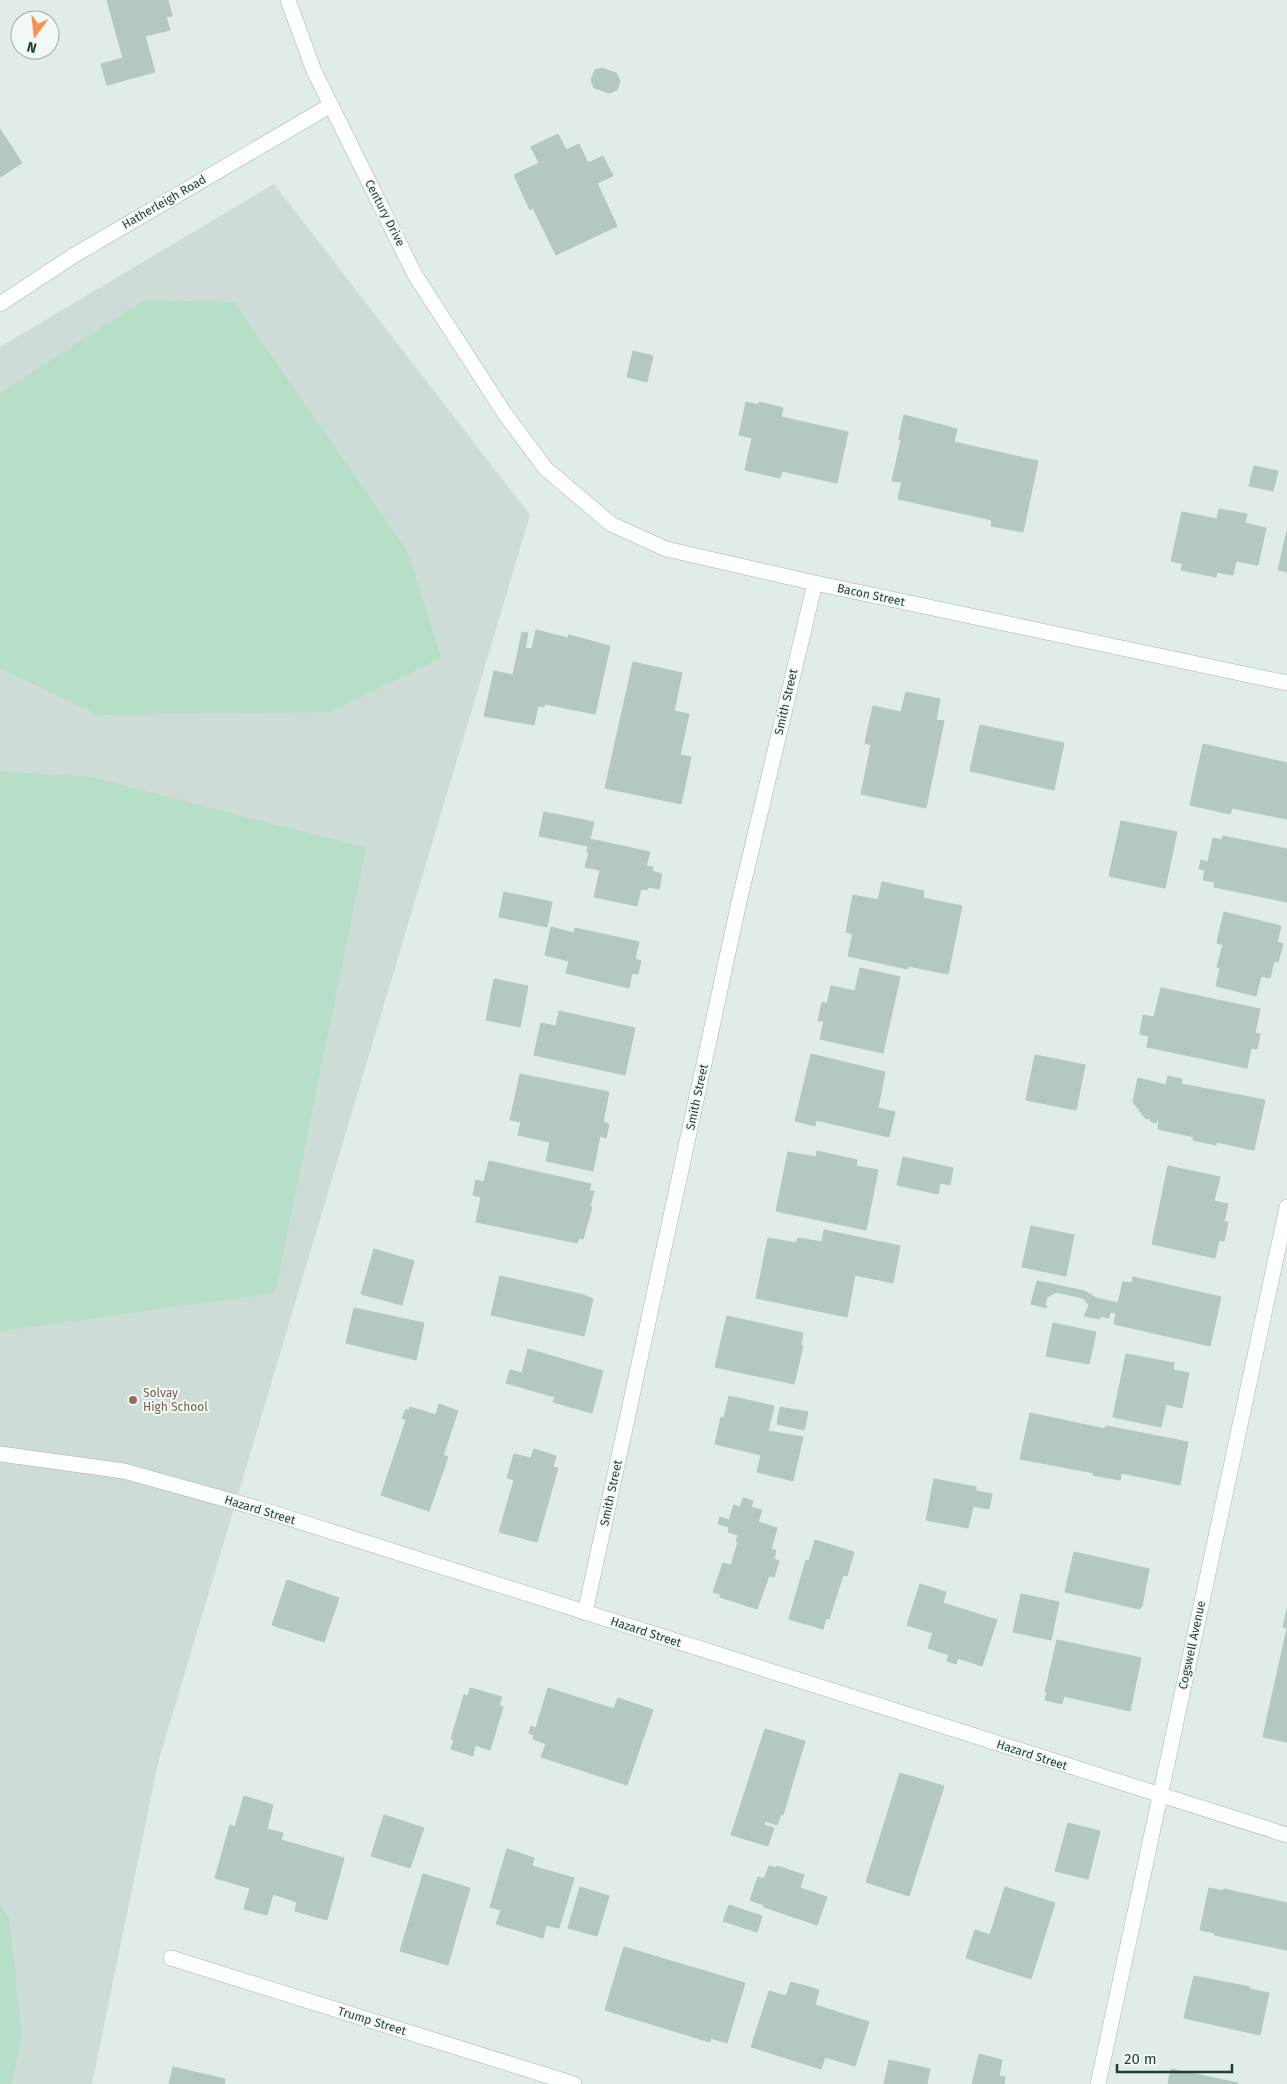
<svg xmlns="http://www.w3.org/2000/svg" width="1287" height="2084" font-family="'Fira Sans',sans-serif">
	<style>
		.built { fill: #cedcd8 }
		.green { fill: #b7dfc7 }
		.building { fill: #b5c7c2; stroke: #b2c6c1 }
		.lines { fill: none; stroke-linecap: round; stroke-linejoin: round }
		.street-casing { stroke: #a2b4b0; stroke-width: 16 }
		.secondary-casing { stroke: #9db9b3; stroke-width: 16 }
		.street { stroke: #fff; stroke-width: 15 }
		.secondary { stroke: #fff; stroke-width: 15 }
		.education-dot { fill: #8d6e63; stroke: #f1f8f6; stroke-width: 2 }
		.labels { text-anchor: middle; stroke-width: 4; stroke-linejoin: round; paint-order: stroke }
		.street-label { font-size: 12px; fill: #1f3e3a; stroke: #f1f8f6 }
		.education-label { font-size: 12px; fill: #785e54; stroke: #f1f8f6; text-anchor: start }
	</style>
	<rect width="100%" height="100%" fill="#e0ece8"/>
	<!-- built -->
	<path class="built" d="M274 184 530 515 158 1763 92 2084H0V347Z"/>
	<!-- green -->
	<path class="green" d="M144 300 234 302 408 552 441 658 330 712 98 715 0 668V393Z
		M0 771 91 777 366 848 275 1293 0 1331Z
		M0 1904 9 1918 22 2035 12 2084H0Z"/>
	<!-- building -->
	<path class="building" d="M107 0H168L172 16 166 17 170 30 145 36 155 72 107 85 101 64 123 58Z
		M602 68 616 73 620 81 617 90 609 93 594 88 591 80 595 70Z
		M0 129 22 163 0 177Z
		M558 134 566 150 579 144 588 163 603 156 613 176 597 183 617 226 556 255 533 208 530 210 514 175 539 163 531 147Z
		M633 351 653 356 647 382 627 377Z
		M746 402 759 405V402L783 408 781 417 848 432 837 483 782 471 780 478 745 470 752 438 739 435Z
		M904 415 957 429 954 442 1038 461 1023 532 991 526 992 520 898 499 902 482 892 481 901 440 899 439Z
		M1254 466 1278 471 1273 491 1249 486Z
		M1219 509 1247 514 1245 523 1266 528 1258 565 1236 561 1233 575 1217 572 1216 577 1181 570 1183 564 1171 561 1182 512 1217 519Z
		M1287 531V572L1278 570Z
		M536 630 568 638 569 635 610 646 595 714 545 704 544 707 538 706 534 725 484 716 494 671 513 675 522 632 528 633 525 648 532 649Z
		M633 662 682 673 674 711 689 714 680 755 691 757 681 804 605 788Z
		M906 692 940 699 936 720 944 721 926 808 861 794 871 745 865 743 873 706 901 712Z
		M980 725 1064 743 1054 790 970 771Z
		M1203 744 1287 763V819L1232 808 1230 814 1190 805Z
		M544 812 594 822 590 839 650 852 646 866 653 867 652 871 662 874 659 889 648 887 647 890 641 889 637 906 594 897 600 870 585 867 589 853 587 852 588 846 539 836Z
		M1121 821 1177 832 1165 888 1109 876Z
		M1223 836 1287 849V902L1214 887 1215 882 1203 880 1205 870 1199 869 1201 860 1208 862 1213 838 1222 840Z
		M882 882 924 891 923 898 962 906 948 974 908 966V969L848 956 853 934 846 932 853 895 878 900Z
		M504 892 552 902 547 927 499 917Z
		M1224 912 1281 926 1277 942 1283 944 1278 962 1274 961 1270 978 1261 976 1256 996 1216 986 1220 968 1217 967 1223 945 1217 943Z
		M551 927 574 933 575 928 639 942 635 959 641 961 638 974 632 973 629 988 566 973 569 961 545 955Z
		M860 968 900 977 883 1053 820 1039 824 1021H818L822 1002 827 1004 831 986 855 991Z
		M494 979 528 986 520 1027 486 1020Z
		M1161 988 1260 1009 1255 1033 1260 1034 1257 1049 1251 1048 1247 1068 1147 1047 1149 1036 1140 1034 1143 1015 1154 1017Z
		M559 1011 635 1028 625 1075 534 1055 541 1023 556 1026Z
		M811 1054 885 1072 878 1108 895 1112 889 1137 816 1120 815 1126 795 1121Z
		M1035 1055 1085 1065 1076 1110 1026 1100Z
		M520 1074 609 1092 603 1122 609 1124 606 1138 600 1136 593 1171 546 1161 550 1142 518 1135 521 1122 510 1120Z
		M1168 1076 1182 1079 1181 1084 1265 1100 1254 1150 1216 1142V1145L1193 1140 1194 1137 1158 1129 1159 1121 1157 1120 1156 1123 1150 1121 1151 1118 1146 1119 1133 1102 1138 1078 1166 1085Z
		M817 1151 857 1160 856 1166 878 1170 866 1230 776 1211 788 1152 816 1157Z
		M903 1157 953 1168 950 1185 940 1183 938 1194 897 1185Z
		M489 1161 591 1184 589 1191H594L590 1206 592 1207 583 1239 579 1238 577 1243 476 1222 481 1197 473 1195 476 1180 484 1182Z
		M1168 1166 1220 1177 1214 1201 1228 1204 1224 1222H1228L1224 1241 1219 1240 1215 1258 1152 1244Z
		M1031 1226 1074 1235 1066 1276 1022 1267Z
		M824 1230 900 1246 893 1283 855 1275 847 1317 756 1298 768 1238 796 1243 798 1238 822 1242Z
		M374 1249 414 1261 402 1305 361 1294Z
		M500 1276 584 1295 593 1299 584 1336 491 1315Z
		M1133 1277 1221 1297 1210 1346 1114 1324 1116 1313 1110 1312 1109 1318 1100 1316V1319L1084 1316 1089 1305 1083 1298 1056 1292 1047 1297 1045 1304 1047 1308 1031 1304 1037 1281 1085 1291 1096 1298 1118 1303 1123 1282 1132 1283Z
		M354 1308 424 1323 416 1360 346 1343Z
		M727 1316 803 1333 801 1346H803L794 1384 715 1367Z
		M1053 1323 1096 1332 1089 1364 1046 1356Z
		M528 1349 603 1371 592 1413 553 1402 555 1397 506 1383 510 1370 522 1373Z
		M1126 1354 1174 1363 1173 1370 1189 1373 1182 1408 1166 1404 1161 1427 1113 1417Z
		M729 1396 774 1406 768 1431 803 1437 793 1481 757 1472 761 1455 715 1444 721 1417 724 1418Z
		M439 1404 458 1411 443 1455 448 1457 429 1511 381 1495 406 1420 402 1418 406 1409 409 1411 410 1407 436 1415Z
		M780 1407 808 1412 804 1430 777 1424Z
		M1030 1413 1105 1429 1106 1426 1188 1442 1180 1485 1121 1473 1120 1480 1093 1475 1094 1473 1020 1459Z
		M534 1449 556 1456 553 1467 558 1468 537 1542 499 1532 514 1480 507 1478 514 1454 531 1458Z
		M934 1479 976 1487V1491L992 1494 989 1509 973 1506 968 1528 926 1520Z
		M743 1498 753 1501 751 1507 762 1510 758 1522 777 1528 771 1549 776 1551 774 1559 779 1561 774 1577 769 1576 757 1609 720 1597V1594L713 1592 723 1563 731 1565 738 1542 736 1541 738 1535 728 1532 729 1527 718 1524 720 1517 729 1520 734 1505 740 1507Z
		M815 1540 854 1552 847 1576 843 1575 829 1619 826 1618 823 1629 789 1619 806 1560 809 1561Z
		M1074 1552 1149 1569 1142 1606 1140 1609 1065 1592Z
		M287 1580 339 1598 324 1642 272 1625Z
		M920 1584 946 1592 943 1603 997 1620 982 1666 958 1658 956 1664 947 1661 949 1655 928 1648 933 1633 907 1625Z
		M1021 1594 1059 1602 1051 1640 1013 1632Z
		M1287 1609V1742L1263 1737 1287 1628 1283 1627Z
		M1057 1640 1141 1658 1130 1711 1064 1696 1062 1704 1045 1700 1047 1692H1045Z
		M470 1688 502 1697 499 1705 503 1707 490 1750 475 1745 473 1756 451 1749 454 1740 451 1739 464 1695 468 1696Z
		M548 1688 614 1709 618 1698 653 1710 627 1785 541 1757 546 1744 533 1739 534 1735 529 1733 531 1726 536 1728Z
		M765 1729 805 1741 783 1815 781 1814 777 1825 765 1821 764 1825 774 1828 768 1846 731 1835Z
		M900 1773 944 1786 909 1896 866 1882Z
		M244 1796 273 1805 267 1829 283 1833 281 1840 344 1858 327 1920 295 1911 297 1902 273 1894 267 1915 244 1909 250 1888 215 1878 230 1825 235 1827Z
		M384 1815 424 1828 410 1868 371 1856Z
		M1068 1823 1100 1831 1088 1879 1055 1871Z
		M507 1849 534 1858 532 1866 574 1878 559 1928 546 1925 543 1938 496 1924 501 1910 490 1907Z
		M769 1866 776 1868 777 1866 804 1875 800 1888 827 1897 817 1925 764 1907V1905L750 1900 758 1877 764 1879Z
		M423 1874 470 1888 448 1965 400 1951Z
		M580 1887 609 1896 597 1936 568 1928Z
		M1005 1887 1055 1903 1031 1979 966 1958 975 1930 990 1935Z
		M1209 1888 1223 1891 1224 1889 1287 1903V1950L1214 1935 1215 1933 1200 1930Z
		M729 1905 762 1916 757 1932 723 1921Z
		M624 1947 745 1983 727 2043 711 2038 710 2042 605 2010Z
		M1194 1976 1250 1987V1989L1269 1993 1260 2035 1184 2018Z
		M791 1982 819 1990 815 2005 869 2022 855 2066 825 2057 821 2069 751 2047 769 1991 786 1996Z
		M979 2054 1002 2060 999 2076 1005 2077 1004 2084H972Z
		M889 2060 930 2069 927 2084H884Z
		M173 2067 225 2079 224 2084H169Z
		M1171 2069 1238 2083V2084H1168Z"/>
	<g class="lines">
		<!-- street casing -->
		<g class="street-casing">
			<path id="street" d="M288 0 314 71 415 275 505 414 546 469 611 524 666 549 815 583 1287 683
				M0 304 73 256 331 105
				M0 1454 124 1471 257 1508 1287 1835
				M585 1613 739 902 815 583
				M171 1958 574 2084"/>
		</g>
		<!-- secondary casing -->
		<g class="secondary-casing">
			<path id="secondary" d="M1098 2084 1287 1207"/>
		</g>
		<!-- street -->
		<use href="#street" class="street"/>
		<!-- secondary -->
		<use href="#secondary" class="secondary"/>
	</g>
	<!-- markers -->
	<circle class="education-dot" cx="133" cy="1400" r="5"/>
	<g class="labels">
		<!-- street labels -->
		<g class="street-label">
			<text transform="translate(164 202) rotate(-30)" y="4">Hatherleigh Road</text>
			<text transform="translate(385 213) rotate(63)" y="4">Century Drive</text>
			<text transform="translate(871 595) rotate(12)" y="4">Bacon Street</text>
			<text transform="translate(786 702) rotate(-77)" y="4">Smith Street</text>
			<text transform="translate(697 1097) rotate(-78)" y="4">Smith Street</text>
			<text transform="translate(611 1493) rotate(-78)" y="4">Smith Street</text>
			<text transform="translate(260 1510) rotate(17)" y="4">Hazard Street</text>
			<text transform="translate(646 1632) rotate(18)" y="4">Hazard Street</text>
			<text transform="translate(1192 1645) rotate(-78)" y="4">Cogswell Avenue</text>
			<text transform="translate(1032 1755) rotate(18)" y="4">Hazard Street</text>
			<text transform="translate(372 2021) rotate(17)" y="4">Trump Street</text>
		</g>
		<!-- education labels -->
		<g class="education-label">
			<text x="143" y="1397">Solvay<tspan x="143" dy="14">High School</tspan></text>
		</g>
	</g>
	<!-- north arrow -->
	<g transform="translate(35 35) rotate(195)"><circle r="24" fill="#f1f8f6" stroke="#9daeab"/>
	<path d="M0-4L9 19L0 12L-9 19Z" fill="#fd904d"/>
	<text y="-8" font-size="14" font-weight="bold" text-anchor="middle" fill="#1f3e3a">N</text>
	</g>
	<!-- scale -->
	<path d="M1117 2064v8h115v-8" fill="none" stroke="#1f3e3a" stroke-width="2.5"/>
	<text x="1124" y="2064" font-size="15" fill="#1f3e3a" stroke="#f1f8f6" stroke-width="4" paint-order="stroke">20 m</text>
</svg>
